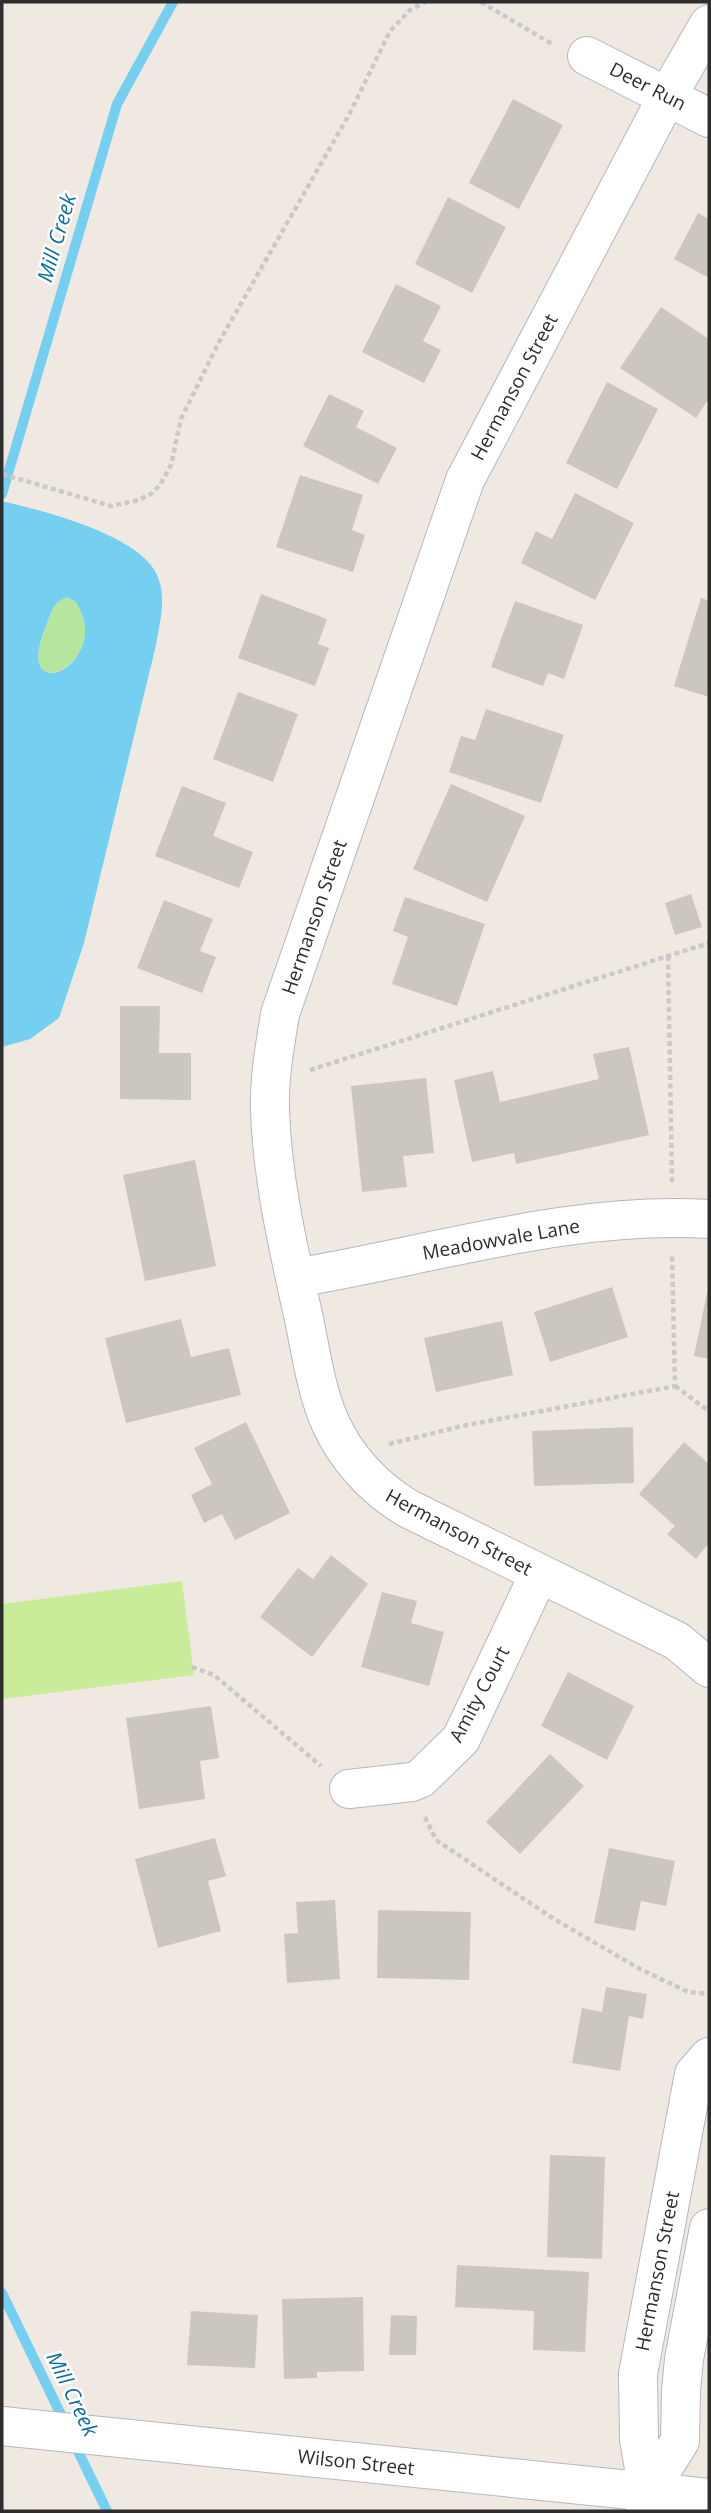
<svg xmlns="http://www.w3.org/2000/svg" width="711" height="2513" font-family="'Open Sans',sans-serif">
	<style>
		.green { fill: #b6e59e }
		.pitch { fill: #c9ec9a }
		.water { fill: #75cff0; fill-rule: evenodd }
		.lines { fill: none; stroke-linecap: round; stroke-linejoin: round }
		.stream { stroke: #75cff0; stroke-width: 10 }
		.building { fill: #cbc7bf }
		.minor-casing { stroke: #b4b7c1; stroke-width: 40 }
		.path { stroke: #c9c9c9; stroke-width: 4.5; stroke-dasharray: 5 3.5; stroke-linecap: butt }
		.minor { stroke: #fff; stroke-width: 38 }
		.labels { text-anchor: middle; stroke-width: 5; stroke-linejoin: round; paint-order: stroke }
		.street-label { font-size: 19px; fill: #2e2e2e; stroke: #fff }
		.water-label { font-size: 21px; font-style: italic; fill: #0d6fa3; stroke: #fff }
	</style>
	<rect width="100%" height="100%" fill="#efe9e1"/>
	<!-- green -->
	<path class="green" d="M67 597 76 602C80 609 85 619 85 627 88 674 15 701 46 626 51 613 54 601 67 597Z"/>
	<!-- pitch -->
	<path class="pitch" d="M182 1581 194 1675 2 1699V1604Z"/>
	<!-- water -->
	<path class="water" d="M2 501C43 511 133 533 155 571 168 594 160 621 156 645L84 943 59 1018 30 1039 2 1047ZM67 597 76 602C80 610 85 619 85 627 88 675 15 701 46 626 51 613 53 602 67 597Z"/>
	<g class="lines">
		<!-- stream -->
		<path class="stream" d="M2 494 117 104 173 2
			M2 2293 65 2423
			M73 2441 107 2511"/>
	</g>
	<!-- building -->
	<path class="building" d="M513 99 563 125 519 209 469 183Z
		M448 197 506 227 472 293 415 264Z
		M698 213 709 219V278L674 259Z
		M396 284 441 306 423 341 441 350 424 383 362 352Z
		M661 307 709 339V398L696 418 620 368Z
		M607 382 658 409 617 489 566 463Z
		M329 394 364 411 356 427 397 448 378 484 303 446Z
		M300 475 363 495 352 530 365 535 353 572 276 547Z
		M575 493 634 523 595 600 521 563 536 531 552 539Z
		M261 594 327 619 318 644 329 648 315 686 238 658Z
		M701 598 709 601V697L674 686Z
		M515 601 583 625 564 679 548 673 543 686 491 667Z
		M238 692 298 714 273 782 213 759Z
		M486 709 564 735 541 803 449 772 461 736 475 740Z
		M451 784 525 816 487 902 413 869Z
		M182 786 226 803 213 836 253 852 239 888 155 856Z
		M691 894 702 927 675 935 665 903Z
		M405 897 485 924 457 1006 392 984 408 937 393 931Z
		M164 900 213 919 200 951 216 957 202 993 137 968Z
		M120 1006H160L159 1053H191V1100L120 1099Z
		M629 1047 649 1135 516 1164 514 1153 472 1162 454 1080 493 1071 500 1102 599 1079 593 1054Z
		M426 1078 434 1153 403 1156 407 1187 362 1192 351 1086Z
		M195 1160 216 1266 145 1281 123 1175Z
		M612 1287 628 1337 550 1362 534 1312Z
		M707 1293 709 1294V1359L694 1356Z
		M181 1319 191 1357 229 1348 241 1395 126 1423 105 1338Z
		M502 1321 513 1375 436 1392 424 1338Z
		M246 1422 290 1513 235 1540 222 1514 204 1523 191 1495 212 1484 194 1448Z
		M633 1427 634 1483 534 1486 532 1431Z
		M684 1442 709 1464V1543L696 1559 667 1534 675 1526 639 1494Z
		M331 1555 368 1584 312 1657 260 1617 298 1568 313 1579Z
		M382 1592 417 1601 411 1623 444 1632 429 1686 361 1667Z
		M568 1672 634 1706 607 1760 541 1726Z
		M211 1706 219 1758 200 1761 205 1799 139 1809 126 1718Z
		M550 1754 584 1786 520 1854 486 1822Z
		M215 1838 226 1876 208 1881 221 1931 158 1948 135 1859Z
		M609 1848 675 1861 666 1906 641 1901 635 1931 594 1923Z
		M335 1900 340 1979 287 1983 284 1934 298 1933 296 1902Z
		M378 1910 471 1912 469 1980 377 1978Z
		M606 1987 647 1994 643 2019 629 2016 620 2071 572 2063 582 2008 602 2012Z
		M550 2155 605 2157 602 2259 547 2257Z
		M457 2265 589 2272 585 2352 533 2350 534 2311 455 2307Z
		M363 2297 364 2371 317 2372V2378L284 2379 282 2299Z
		M191 2311 258 2315 255 2368 187 2365Z
		M391 2315 417 2316 416 2355H389Z"/>
	<g class="lines">
		<!-- minor casing -->
		<g class="minor-casing">
			<path id="minor" d="M709 24 668 95 465 480 280 1014C275 1046 269 1077 270 1109 272 1180 289 1251 304 1319 311 1353 316 1390 330 1422 346 1458 374 1488 407 1508L677 1641 709 1668
				M587 56 709 118
				M295 1278C433 1255 568 1211 709 1219
				M349 1789 412 1782 421 1778 461 1739 539 1574
				M2 2426 709 2498
				M648 2492 680 2441 681 2391 684 2359 709 2228
				M645 2511 648 2492 639 2439 638 2374 694 2074 709 2057"/>
		</g>
		<!-- path -->
		<path class="path" d="M481 2 552 44
			M2 474 111 506 139 500 152 493 160 485 171 465 181 419 219 342 350 113 390 31 410 10 425 2
			M668 956 672 1183
			M310 1070 709 943
			M675 1386 709 1411
			M389 1444 462 1426 675 1386 672 1253
			M192 1667 214 1675 321 1766
			M425 1817 436 1840 554 1919 640 1969 688 1992 709 1994"/>
		<!-- minor -->
		<use href="#minor" class="minor"/>
	</g>
	<g class="labels">
		<!-- street labels -->
		<g class="street-label">
			<text transform="translate(648 86) rotate(27)" y="7">Deer Run</text>
			<text transform="translate(514 387) rotate(-62)" y="7">Hermanson Street</text>
			<text transform="translate(314 917) rotate(-71)" y="7">Hermanson Street</text>
			<text transform="translate(501 1239) rotate(-10)" y="7">Meadowvale Lane</text>
			<text transform="translate(459 1532) rotate(28)" y="7">Hermanson Street</text>
			<text transform="translate(479 1694) rotate(-62)" y="7">Amity Court</text>
			<text transform="translate(657 2271) rotate(-79)" y="7">Hermanson Street</text>
			<text transform="translate(356 2462) rotate(6)" y="7">Wilson Street</text>
		</g>
		<!-- water labels -->
		<g class="water-label">
			<text transform="translate(57 238) rotate(-74)" y="7">Mill Creek</text>
			<text transform="translate(72 2394) rotate(64)" y="7">Mill Creek</text>
		</g>
	</g>
	<!-- border -->
	<rect width="711" height="2513" fill="none" stroke="#2e2e2e" stroke-width="7"/>
</svg>
